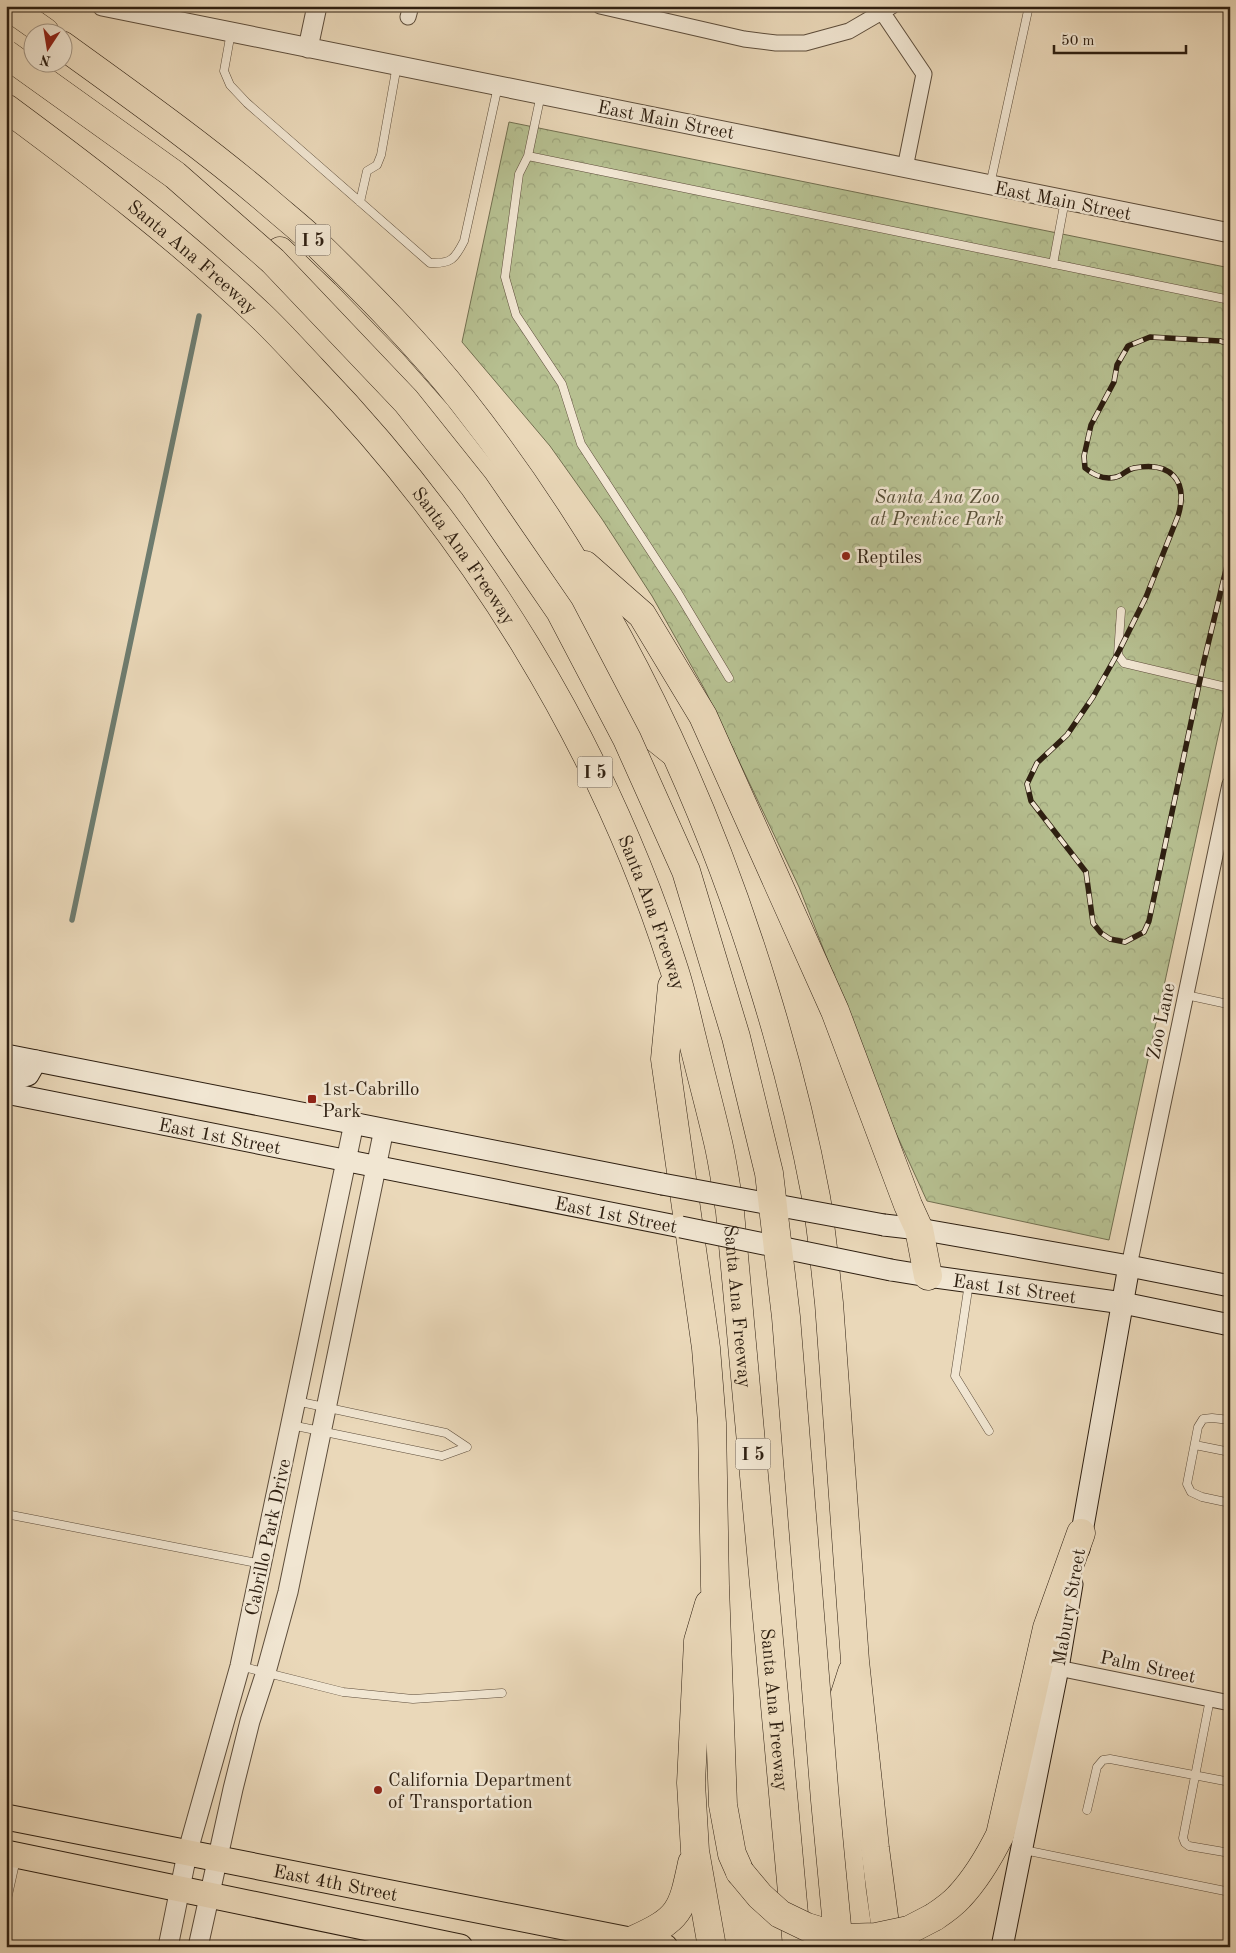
<svg xmlns="http://www.w3.org/2000/svg" width="1236" height="1953" font-family="'Old Standard TT',serif">
	<style>
		.park { fill: url(#park-crowns); stroke: #726f50 }
		.lines { fill: none; stroke-linecap: round; stroke-linejoin: round }
		.stream { stroke: #6e7c6f; stroke-width: 5.5 }
		.service-casing { stroke: #5d4d3b; stroke-width: 9 }
		.minor-casing { stroke: #5d4d3b; stroke-width: 17 }
		.tertiary-casing { stroke: #5d4d3b; stroke-width: 21 }
		.secondary-casing { stroke: #2e1f11; stroke-width: 23 }
		.primary-casing { stroke: #2e1f11; stroke-width: 27 }
		.motorway-casing { stroke: #2e1f11; stroke-width: 29 }
		.service { stroke: #f1e6d2; stroke-width: 8 }
		.minor { stroke: #f1e6d2; stroke-width: 15 }
		.tertiary { stroke: #f1e6d2; stroke-width: 19 }
		.secondary { stroke: #f1e6d2; stroke-width: 21 }
		.primary { stroke: #ead8b9; stroke-width: 25 }
		.motorway { stroke: #ead8b9; stroke-width: 28 }
		.rail-casing { stroke: #2e1f11; stroke-width: 5.5 }
		.rail { stroke: #f1e6d2; stroke-width: 4; stroke-dasharray: 11; stroke-linecap: butt }
		.secondary-bridge-casing { stroke: #2e1f11; stroke-width: 23; stroke-linecap: butt }
		.motorway-bridge-casing { stroke: #2e1f11; stroke-width: 29; stroke-linecap: butt }
		.secondary-bridge { stroke: #f1e6d2; stroke-width: 21 }
		.motorway-bridge { stroke: #ead8b9; stroke-width: 28 }
		.poi-dot { fill: #8f2418; stroke: #f1e6d2; stroke-width: 2 }
		.labels { text-anchor: middle; stroke-width: 5; stroke-linejoin: round; paint-order: stroke }
		.shield { fill: #f1e6d2; stroke: #685b4b; stroke-width: 1 }
		.shield-label { font-size: 18px; font-weight: bold; fill: #2e1f11 }
		.street-label { font-size: 19px; fill: #2e1f11; stroke: #f1e6d2 }
		.park-label { font-size: 19px; font-style: italic; fill: #574f37; stroke: #f1e6d2 }
		.poi-label { font-size: 19px; fill: #2e1f11; stroke: #f1e6d2; text-anchor: start }
	</style>
	<defs>
		<pattern id="park-crowns" width="20" height="18" patternUnits="userSpaceOnUse" patternTransform="scale(1.25)"><rect width="20" height="18" fill="#b6bf90"/><path d="M2 6a3 3 0 1 1 6 0M12 15a3 3 0 1 1 6 0" fill="none" stroke="#9da47b"/></pattern>
	</defs>
	<rect width="100%" height="100%" fill="#ead8b9"/>
	<filter id="stains"><feTurbulence type="fractalNoise" baseFrequency=".004" numOctaves="4"/><feColorMatrix values="0 0 0 0 .2 0 0 0 0 .09 0 0 0 0 .02 0 0 0 .5 -.17"/></filter>
	<radialGradient id="worn" r=".72"><stop offset=".6" stop-color="#630" stop-opacity="0"/><stop offset="1" stop-color="#630" stop-opacity=".3"/></radialGradient>
	<!-- park -->
	<path class="park" d="M509 122 1230 268V681L1109 1240 927 1201 895 1131 799 887 705 690 652 596 602 519 550 446 462 342Z"/>
	<g class="lines">
		<!-- stream -->
		<path class="stream" d="M72 920 199 316"/>
		<!-- service casing -->
		<g class="service-casing">
			<path id="service" d="M231 32 224 71 230 85 247 103 430 263C451 264 455 259 464 241L498 86
				M541 94 528 156 1230 300
				M528 156 519 174 505 277 516 315 562 384 581 444 678 593 729 678
				M990 185 1029 6
				M360 202 367 171 377 165 381 155 397 65
				M1053 264 1065 200
				M1121 611 1118 655 1124 663 1230 688
				M1186 995 1223 1003
				M969 1283 955 1376 989 1431
				M296 1401 446 1433 467 1447
				M1230 1420 1212 1418 1203 1419 1198 1427 1187 1484 1191 1492 1202 1497 1230 1503
				M291 1425 442 1456 467 1447
				M1195 1445 1230 1452
				M6 1514 262 1564
				M240 1666 343 1692 413 1699 502 1693
				M1210 1699 1183 1838 1185 1843 1189 1846 1230 1853
				M1087 1810 1097 1767 1103 1760 1110 1759 1230 1782
				M1024 1850 1230 1892
				M6 1904 16 1859"/>
		</g>
		<!-- minor casing -->
		<g class="minor-casing">
			<path id="minor" d="M600 6 744 39 776 43H805L849 31 892 6
				M878 6 924 74 905 168
				M408 17 411 6
				M1129 1266 1230 784
				M1058 1668 1230 1703"/>
		</g>
		<!-- tertiary casing -->
		<g class="tertiary-casing">
			<path id="tertiary" d="M102 6 1230 233
				M308 48 317 6
				M168 1947 187 1854 240 1666 354 1123
				M198 1947 233 1789 250 1721 266 1672 288 1592 384 1129"/>
		</g>
		<!-- secondary casing -->
		<g class="secondary-casing">
			<g id="secondary">
				<path d="M6 1055 662 1184"/>
				<path d="M6 1075 21 1077 28 1075 36 1061"/>
				<path id="s1" d="M6 1093 681 1227"/>
				<path d="M884 1225 919 1229 1129 1266 1230 1286"/>
				<path id="s2" d="M891 1270 928 1276 1123 1303 1230 1325"/>
				<path d="M1079 1549 1129 1266"/>
				<path d="M1002 1947 1058 1668 1072 1584"/>
			</g>
		</g>
		<!-- primary casing -->
		<g class="primary-casing">
			<g id="primary">
				<path id="s3" d="M6 1817 665 1947"/>
				<path d="M6 1853 460 1947"/>
			</g>
		</g>
		<!-- motorway casing -->
		<g class="motorway-casing">
			<g id="motorway">
				<path d="M8 6 45 32"/>
				<path d="M62 45C131 95 199 143 264 198 281 213 299 227 316 243 367 293 418 344 462 400 600 575 699 776 764 989 785 1057 803 1127 816 1197 822 1232 825 1268 829 1303L855 1661 875 1848 888 1947"/>
				<path id="s4" d="M6 108C94 173 180 239 260 315 278 332 295 351 312 369 474 537 602 743 673 966 681 989 686 1014 692 1038 700 1071 709 1104 717 1138 723 1162 726 1187 730 1212L797 1947"/>
				<path d="M280 251 325 294 392 363 437 414 524 526 609 663 642 727 672 751"/>
				<path d="M585 565 642 615 703 716 835 1011 908 1205 919 1229 928 1276"/>
				<path d="M672 986 665 1059 706 1348 712 1423 715 1586 723 1805 732 1854 740 1872"/>
				<path d="M709 1604 698 1641 691 1783 695 1851 712 1947"/>
				<path d="M852 1672 835 1725 852 1891 860 1947"/>
				<path d="M934 1917C943 1911 952 1905 959 1897 976 1879 989 1857 1000 1835L1047 1628 1081 1533"/>
				<path d="M633 1940C680 1919 682 1911 692 1863"/>
			</g>
		</g>
		<!-- service -->
		<use href="#service" class="service"/>
		<!-- minor -->
		<use href="#minor" class="minor"/>
		<!-- tertiary -->
		<use href="#tertiary" class="tertiary"/>
		<!-- secondary -->
		<use href="#secondary" class="secondary"/>
		<!-- primary -->
		<use href="#primary" class="primary"/>
		<!-- motorway -->
		<use href="#motorway" class="motorway"/>
		<!-- rail casing -->
		<g class="rail-casing">
			<path id="rail" d="M1230 344 1220 341 1150 337 1128 346 1117 365 1114 382 1091 425 1084 456 1085 468C1091 473 1100 478 1109 478 1123 478 1124 470 1134 468 1170 461 1189 480 1178 516L1146 597 1119 651 1093 697 1067 735 1037 763 1027 784 1031 801 1086 872 1093 923 1101 933 1110 939 1125 942 1144 932 1149 921 1204 661 1230 553"/>
		</g>
		<!-- rail -->
		<use href="#rail" class="rail"/>
		<!-- secondary-bridge casing -->
		<g class="secondary-bridge-casing">
			<path id="secondary-bridge" d="M662 1184 884 1225
				M681 1227 891 1270"/>
		</g>
		<!-- motorway-bridge casing -->
		<g class="motorway-bridge-casing">
			<path id="motorway-bridge" d="M6 54 175 175 273 261 406 401 474 486 560 611 627 739 686 871 736 1037 769 1173 786 1317 825 1800 839 1947
				M740 1872 760 1896 780 1914 807 1927 843 1938 876 1937 909 1930 934 1917"/>
		</g>
		<!-- secondary-bridge -->
		<use href="#secondary-bridge" class="secondary-bridge"/>
		<!-- motorway-bridge -->
		<use href="#motorway-bridge" class="motorway-bridge"/>
	</g>
	<!-- markers -->
	<g class="poi-dot">
		<circle cx="846" cy="556" r="5"/>
		<rect x="307" y="1094" width="10" height="10" rx="2.5"/>
		<circle cx="378" cy="1790" r="5"/>
	</g>
	<g class="labels">
		<!-- shield labels -->
		<g class="shield">
			<rect x="295.5" y="224.5" width="35" height="31" rx="4"/>
			<rect x="577.5" y="756.5" width="35" height="31" rx="4"/>
			<rect x="735.5" y="1438.5" width="35" height="31" rx="4"/>
		</g>
		<g class="shield-label">
			<text x="313" y="246">I 5</text>
			<text x="595" y="778">I 5</text>
			<text x="753" y="1460">I 5</text>
		</g>
		<!-- street labels -->
		<g class="street-label">
			<text transform="translate(666 119) rotate(11)" y="7">East Main Street</text>
			<text transform="translate(1063 200) rotate(11)" y="7">East Main Street</text>
			<text dy="7" stroke="none"><textPath href="#s4" startOffset="239">Santa Ana Freeway</textPath></text>
			<text dy="7" stroke="none"><textPath href="#s4" startOffset="644">Santa Ana Freeway</textPath></text>
			<text dy="7" stroke="none"><textPath href="#s4" startOffset="1049">Santa Ana Freeway</textPath></text>
			<text transform="translate(1160 1021) rotate(-78)" y="7">Zoo Lane</text>
			<text dy="7" stroke="none"><textPath href="#s1" startOffset="218">East 1st Street</textPath></text>
			<text dy="7" stroke="none"><textPath href="#s1" startOffset="622">East 1st Street</textPath></text>
			<text dy="7" stroke="none"><textPath href="#s2" startOffset="125">East 1st Street</textPath></text>
			<text dy="7" stroke="none"><textPath href="#s4" startOffset="1454">Santa Ana Freeway</textPath></text>
			<text transform="translate(267 1537) rotate(-78)" y="7">Cabrillo Park Drive</text>
			<text transform="translate(1068 1607) rotate(-80)" y="7">Mabury Street</text>
			<text transform="translate(1148 1666) rotate(12)" y="7">Palm Street</text>
			<text dy="7" stroke="none"><textPath href="#s4" startOffset="1859">Santa Ana Freeway</textPath></text>
			<text dy="7" stroke="none"><textPath href="#s3" startOffset="336">East 4th Street</textPath></text>
		</g>
		<!-- park labels -->
		<g class="park-label">
			<text x="937" y="503">Santa Ana Zoo<tspan x="937" dy="22">at Prentice Park</tspan></text>
		</g>
		<!-- poi labels -->
		<g class="poi-label">
			<text x="856" y="563">Reptiles</text>
			<text x="322" y="1095">1st-Cabrillo<tspan x="322" dy="22">Park</tspan></text>
			<text x="388" y="1786">California Department<tspan x="388" dy="22">of Transportation</tspan></text>
		</g>
	</g>
	<!-- margin -->
	<rect width="1236" height="1953" fill="none" stroke="#ead8b9" stroke-width="25"/>
	<rect x="8" y="8" width="1221" height="1938" fill="none" stroke="#2e1f11" stroke-width="2.5"/>
	<rect x="12" y="12" width="1211" height="1928" fill="none" stroke="#2e1f11"/>
	<!-- north arrow -->
	<g transform="translate(48 48) rotate(192)"><circle r="24" fill="#f1e6d2" stroke="#a39685"/>
	<path d="M0-4L9 19L0 12L-9 19Z" fill="#8f2418"/>
	<text y="-8" font-size="14" font-weight="bold" text-anchor="middle" fill="#2e1f11">N</text>
	</g>
	<!-- scale -->
	<path d="M1054 45v8h132v-8" fill="none" stroke="#2e1f11" stroke-width="2.5"/>
	<text x="1061" y="45" font-size="15" fill="#2e1f11" stroke="#f1e6d2" stroke-width="4" paint-order="stroke">50 m</text>
	<rect width="100%" height="100%" filter="url(#stains)"/>
	<rect width="100%" height="100%" fill="url(#worn)"/>
</svg>
